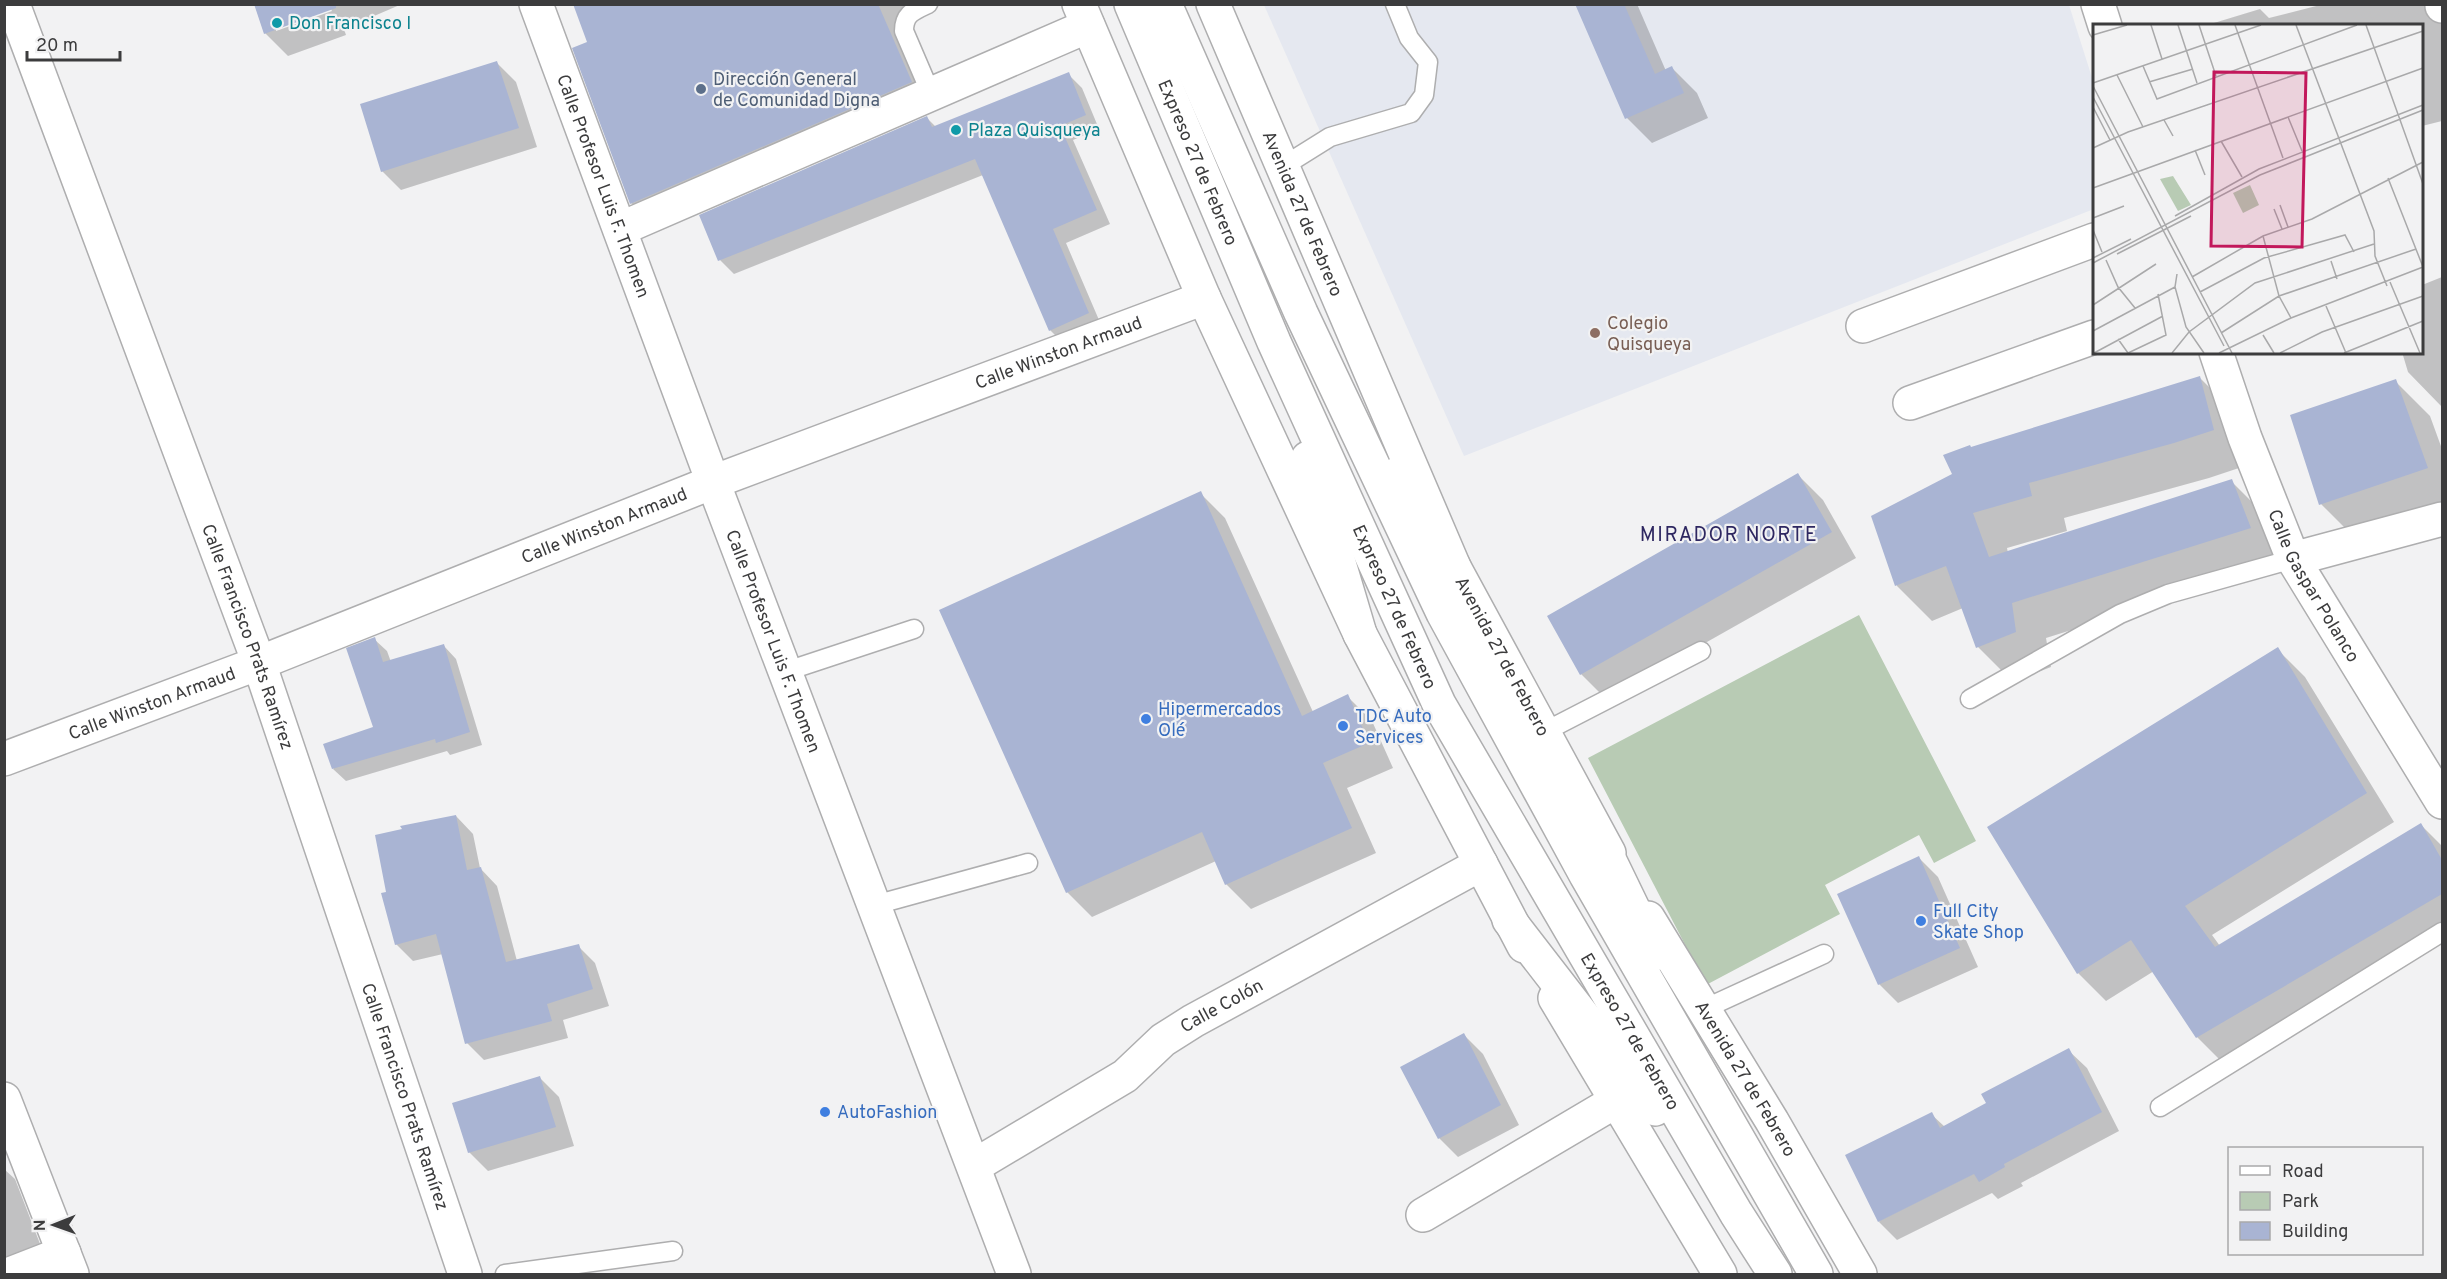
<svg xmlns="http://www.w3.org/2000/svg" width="2447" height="1279" font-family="Overpass,sans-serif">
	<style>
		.built { fill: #e5e8f0 }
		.green { fill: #b8cbb4 }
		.shadow { fill: #0003; fill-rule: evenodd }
		.building { fill: #a9b4d3 }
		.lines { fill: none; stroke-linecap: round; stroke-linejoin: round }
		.service-casing { stroke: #aeaeaf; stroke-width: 21 }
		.minor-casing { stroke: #aeaeaf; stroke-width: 36 }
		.primary-casing { stroke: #aeaeaf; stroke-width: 36 }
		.motorway-casing { stroke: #aeaeaf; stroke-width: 36 }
		.service { stroke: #fff; stroke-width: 18 }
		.minor { stroke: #fff; stroke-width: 33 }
		.primary { stroke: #fff; stroke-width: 33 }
		.motorway { stroke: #fff; stroke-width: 33 }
		.culture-dot { fill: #0f9aa8; stroke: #f2f2f3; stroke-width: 2 }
		.service-dot { fill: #5c6f8a; stroke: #f2f2f3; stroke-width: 2 }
		.education-dot { fill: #8d6e63; stroke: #f2f2f3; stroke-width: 2 }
		.shop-dot { fill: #3f7fe0; stroke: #f2f2f3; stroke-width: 2 }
		.labels { text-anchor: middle; stroke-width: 4.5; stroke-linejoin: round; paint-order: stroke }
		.culture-label { font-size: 18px; fill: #0d838f; stroke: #f2f2f3; text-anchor: start }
		.service-label { font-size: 18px; fill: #4e5e75; stroke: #f2f2f3; text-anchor: start }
		.street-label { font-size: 18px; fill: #3c3c3d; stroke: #f2f2f3 }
		.education-label { font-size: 18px; fill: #785e54; stroke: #f2f2f3; text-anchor: start }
		.shop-label { font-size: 18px; fill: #366cbe; stroke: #f2f2f3; text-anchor: start }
		.neighbourhood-label { font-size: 20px; letter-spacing: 1.5px; fill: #2e2761; stroke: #f2f2f3 }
		.inset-road { fill: none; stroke: #a9a9aa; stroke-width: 1.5 }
		.view { fill: #c2185b; fill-opacity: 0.15; stroke: #c2185b; stroke-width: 3 }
		.inset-edge { fill: none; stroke: #3c3c3d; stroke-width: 3 }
	</style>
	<rect width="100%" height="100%" fill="#f2f2f3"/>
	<!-- built -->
	<path class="built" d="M1264 5H2069L2094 84V209L1464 456Z"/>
	<!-- green -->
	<path class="green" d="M1859 615 1976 841 1934 863 1919 835 1825 885 1840 914 1706 985 1588 758Z"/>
	<!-- shadow -->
	<path class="shadow" d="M256 4H402L344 29 346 35 288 56 265 33ZM331 9 332 11 276 31V28Z
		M575 4H944L896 23 930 101 651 223 631 203 589 42Z
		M1576 4H1637L1666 71 1672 68 1697 93 1708 118 1652 143 1627 118Z
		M2324 4H2442V121L2422 126V26H2204L2260 9 2269 18Z
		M497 63 516 82 537 147 401 190 382 171Z
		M1068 74 1082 88 1099 129 1073 140 1110 224 1066 243 1102 327 1064 344 1050 330 983 175 734 274 720 260 927 118 936 127Z
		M2442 277V407L2408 372 2402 352H2422V285Z
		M2200 378 2235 413 2248 465 2209 478 2064 518 2067 531 2007 548 2008 553 2231 481 2266 516 2285 563 2046 638 2051 667 2013 682 1978 647 1963 608 1932 621 1897 586 1873 517 1954 474 1972 449Z
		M2395 381 2430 416 2442 449V510L2356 539 2321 504Z
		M1798 475 1823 500 1856 558 1606 699 1581 674Z
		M1200 493 1225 518 1313 712 1347 696 1372 721 1393 768 1347 788 1376 853 1251 909 1226 884 1216 861 1092 917 1067 892 941 611Z
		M374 639 387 651 391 662 444 646 456 659 482 745 450 755 447 751 346 781 333 769 375 728Z
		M2277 649 2305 677 2394 822 2212 935 2220 946 2421 825 2442 846V938L2225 1065 2197 1037 2154 971 2106 1001 2078 973Z
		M456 816 473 834 480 868 497 886 517 961 578 946 595 963 609 1006 563 1020 568 1038 484 1060 467 1043 443 954 413 961 396 944 388 893Z
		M1919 858 1938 877 1978 967 1898 1003 1879 984Z
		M1464 1035 1483 1054 1519 1125 1458 1157 1439 1138Z
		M2068 1050 2087 1068 2119 1131 2021 1183 2023 1186 1998 1199 1992 1193 1897 1240 1879 1222 1931 1114 1945 1127 1988 1104Z
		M540 1078 559 1097 574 1146 488 1171 469 1152Z
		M4 1169 15 1179 42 1249 4 1264Z"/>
	<!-- building -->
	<path class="building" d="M254 4H336V8L264 34Z
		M573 4H878L912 82 630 204 572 48 587 42Z
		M1575 4H1624L1655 74 1672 66 1684 93 1625 119Z
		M497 61 519 128 381 172 360 104Z
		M1069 72 1086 115 1060 126 1097 210 1053 229 1089 313 1049 331 975 159 718 261 699 215 927 116 932 127Z
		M2200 376 2214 430 2174 443 2029 483 2032 496 1973 513 1989 557 2232 479 2251 528 2012 603 2016 632 1976 648 1946 566 1895 586 1871 516 1952 474 1943 455 1970 445 1971 447Z
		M2396 379 2428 468 2319 505 2290 415Z
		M1798 473 1832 532 1580 675 1547 616Z
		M1201 491 1302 716 1348 694 1369 743 1323 763 1352 828 1225 885 1202 832 1066 893 939 610Z
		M375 637 383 662 444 644 470 732 436 743 435 739 332 769 323 744 373 727 346 648Z
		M2278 647 2367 793 2185 906 2215 947 2421 823 2442 860V894L2196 1038 2131 940 2077 974 1987 827Z
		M456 815 467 870 481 867 506 962 579 944 593 989 547 1004 552 1021 465 1044 436 934 395 945 381 893 386 892 375 835 402 829 400 826Z
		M1919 856 1960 948 1878 985 1837 894Z
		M1464 1033 1501 1105 1438 1139 1400 1067Z
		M2069 1048 2102 1112 2004 1164 2005 1167 1979 1182 1974 1174 1878 1222 1845 1155 1932 1112 1940 1128 1986 1103 1981 1094Z
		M540 1076 556 1127 468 1153 452 1103Z"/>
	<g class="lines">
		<!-- service casing -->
		<g class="service-casing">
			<path id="service" d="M928 4C913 11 904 14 904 31L931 94
				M1282 167 1330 137 1411 113 1424 95 1428 62 1409 38 1395 4
				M787 671 914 629
				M1970 699 2120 614 2168 594 2293 559
				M1542 733 1701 651
				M875 905 1028 863
				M1704 1009 1824 954
				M2160 1107 2442 932
				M505 1274 673 1251"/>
		</g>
		<!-- minor casing -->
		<g class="minor-casing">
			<g id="minor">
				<path id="s1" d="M13 4 259 663 465 1274"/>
				<path id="s2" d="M536 4 713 482 1014 1274"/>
				<path d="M2098 4 2105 26"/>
				<path d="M2442 4V6"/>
				<path d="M620 229 1088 26"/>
				<path d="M1863 326 2094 240"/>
				<path id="s3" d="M2216 352 2245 438 2293 559 2442 802"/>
				<path d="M1910 403 2094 337"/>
				<path d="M2293 559 2442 519"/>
				<path id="s4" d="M4 759 259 663 713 482 1204 298"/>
				<path d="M4 1099 72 1274"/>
				<path id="s5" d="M974 1166 1125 1076 1163 1040 1193 1021 1481 864"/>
				<path d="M1423 1215 1616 1101"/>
				<path d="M10 1274 64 1253"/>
			</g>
		</g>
		<!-- primary casing -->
		<g class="primary-casing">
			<g id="primary">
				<path d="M1079 4 1204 298 1360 634 1524 946"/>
				<path id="s6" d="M1213 4 1454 567 1609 853"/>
				<path id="s7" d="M1648 918 1772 1121 1860 1274"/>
				<path d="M1555 998 1720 1274"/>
			</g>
		</g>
		<!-- motorway casing -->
		<g class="motorway-casing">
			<g id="motorway">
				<path id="s8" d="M1131 4 1274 342 1439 704 1736 1213 1775 1274"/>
				<path d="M1165 4 1301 313 1443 613 1586 875 1816 1274"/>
				<path d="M1308 458 1360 634"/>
				<path d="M1397 474 1454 567"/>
				<path d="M1594 828 1655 954"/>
				<path d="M1509 920 1655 1109"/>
			</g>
		</g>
		<!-- service -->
		<use href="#service" class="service"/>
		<!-- minor -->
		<use href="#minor" class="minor"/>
		<!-- primary -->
		<use href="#primary" class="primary"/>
		<!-- motorway -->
		<use href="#motorway" class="motorway"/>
	</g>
	<!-- markers -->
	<g class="culture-dot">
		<circle cx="277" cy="23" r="6"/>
		<circle cx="956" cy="130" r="6"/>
	</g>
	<circle class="service-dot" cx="701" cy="89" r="6"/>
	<circle class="education-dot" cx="1595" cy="333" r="6"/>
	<g class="shop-dot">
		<circle cx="1146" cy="719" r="6"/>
		<circle cx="1343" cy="726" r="6"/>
		<circle cx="1921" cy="921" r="6"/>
		<circle cx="825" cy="1112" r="6"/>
	</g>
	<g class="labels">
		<!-- culture labels -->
		<g class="culture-label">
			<text x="289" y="29">Don Francisco I</text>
			<text x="968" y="136">Plaza Quisqueya</text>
		</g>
		<!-- service labels -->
		<g class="service-label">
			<text x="713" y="85">Dirección General<tspan x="713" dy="21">de Comunidad Digna</tspan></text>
		</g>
		<!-- street labels -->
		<g class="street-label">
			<text dy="6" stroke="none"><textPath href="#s8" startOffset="172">Expreso 27 de Febrero</textPath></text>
			<text dy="6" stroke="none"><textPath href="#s2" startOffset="194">Calle Profesor Luis F. Thomen</textPath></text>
			<text dy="6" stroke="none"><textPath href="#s6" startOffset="228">Avenida 27 de Febrero</textPath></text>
			<text dy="6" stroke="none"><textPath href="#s4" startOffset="1130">Calle Winston Armaud</textPath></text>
			<text dy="6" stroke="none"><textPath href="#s4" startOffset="644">Calle Winston Armaud</textPath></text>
			<text dy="6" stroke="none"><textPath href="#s3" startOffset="254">Calle Gaspar Polanco</textPath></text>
			<text dy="6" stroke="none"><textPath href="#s8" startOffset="658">Expreso 27 de Febrero</textPath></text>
			<text dy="6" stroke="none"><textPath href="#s1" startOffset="675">Calle Francisco Prats Ramírez</textPath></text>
			<text dy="6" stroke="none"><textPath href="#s2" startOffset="680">Calle Profesor Luis F. Thomen</textPath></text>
			<text dy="6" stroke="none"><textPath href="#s6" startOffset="714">Avenida 27 de Febrero</textPath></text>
			<text dy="6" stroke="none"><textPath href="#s4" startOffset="158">Calle Winston Armaud</textPath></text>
			<text dy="6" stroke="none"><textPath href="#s5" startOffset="296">Calle Colón</textPath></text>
			<text dy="6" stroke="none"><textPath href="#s8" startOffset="1144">Expreso 27 de Febrero</textPath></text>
			<text dy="6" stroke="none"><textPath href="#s7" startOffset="188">Avenida 27 de Febrero</textPath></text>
			<text dy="6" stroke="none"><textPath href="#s1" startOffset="1161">Calle Francisco Prats Ramírez</textPath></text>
		</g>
		<!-- education labels -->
		<g class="education-label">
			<text x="1607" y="329">Colegio<tspan x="1607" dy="21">Quisqueya</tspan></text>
		</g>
		<!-- shop labels -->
		<g class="shop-label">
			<text x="1158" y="715">Hipermercados<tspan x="1158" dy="21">Olé</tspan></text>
			<text x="1355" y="722">TDC Auto<tspan x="1355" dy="21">Services</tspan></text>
			<text x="1933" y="917">Full City<tspan x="1933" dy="21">Skate Shop</tspan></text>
			<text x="837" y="1118">AutoFashion</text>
		</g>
		<!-- neighbourhood labels -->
		<g class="neighbourhood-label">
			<text x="1729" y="541">MIRADOR NORTE</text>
		</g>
	</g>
	<!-- overview -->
	<g transform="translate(2093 24)">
		<rect width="330" height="330" fill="#f2f2f3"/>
		<path d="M80 152 98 181 85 187 67 155ZM157 161 166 181 150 189 140 169Z" fill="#b8cbb4"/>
		<path class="inset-road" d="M58 1 69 35M85 1 104 59M106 1 123 52M142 1 190 134M203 1 281 207 282 232 294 262M273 1 330 160M0 11 34 1M50 42 64 75 264 1M24 51 50 103M56 58 100 45M0 59 168 1M0 62 139 329M0 73 131 322M0 83 17 116M195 93 209 127M71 96 80 112M128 117 149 153M0 124 35 108 330 7M102 126 112 151M295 154 330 243M0 164 330 44M187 181 195 203M181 185 189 205M82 192 166 145 330 81M0 194 31 182M0 206 9 228M170 212 186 272 198 294M24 230 98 192M0 234 38 215M13 236 25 263 42 284M238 237 244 255M0 239 167 151 330 86M84 250 82 263 93 303 111 329M99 253 170 212 219 195 330 138M297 258 327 329M107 268 171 234 252 211 261 228M0 281 63 240M233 282 253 329M0 307 82 263M128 309 186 272 323 225M170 311 181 329M25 315 35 329 73 311 65 270M1 329 70 292M79 329 96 308 162 259 281 220M126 329 198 294 330 243M187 329 229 308 330 272M251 329 330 297"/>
		<path class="view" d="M121 48 213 49 209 223 118 222Z"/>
		<rect width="330" height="330" class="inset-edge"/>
	</g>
	<!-- border -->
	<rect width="2447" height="1279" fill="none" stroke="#3c3c3d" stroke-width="12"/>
	<!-- legend -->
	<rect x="2228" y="1147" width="195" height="108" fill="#f2f2f3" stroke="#a9a9aa" stroke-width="1.5"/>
	<rect x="2240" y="1166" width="30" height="9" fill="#ffffff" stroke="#a9a9aa" stroke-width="1.5"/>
	<text x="2282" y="1177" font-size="18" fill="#3c3c3d">Road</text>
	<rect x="2240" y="1192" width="30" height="18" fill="#b8cbb4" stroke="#a9a9aa" stroke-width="1.5"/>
	<text x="2282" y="1207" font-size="18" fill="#3c3c3d">Park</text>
	<rect x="2240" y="1222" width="30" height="18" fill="#a9b4d3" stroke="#a9a9aa" stroke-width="1.5"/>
	<text x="2282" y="1237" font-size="18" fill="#3c3c3d">Building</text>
	<!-- north arrow -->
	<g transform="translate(54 1225) rotate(269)" stroke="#f2f2f3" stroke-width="4.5" paint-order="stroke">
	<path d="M0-4.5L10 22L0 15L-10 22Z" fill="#3c3c3d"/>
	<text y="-9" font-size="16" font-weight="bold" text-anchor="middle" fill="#3c3c3d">N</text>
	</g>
	<!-- scale -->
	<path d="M27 51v9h93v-9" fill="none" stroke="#3c3c3d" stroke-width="3"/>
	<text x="36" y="51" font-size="18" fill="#3c3c3d" stroke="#f2f2f3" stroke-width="4.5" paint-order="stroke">20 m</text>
</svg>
